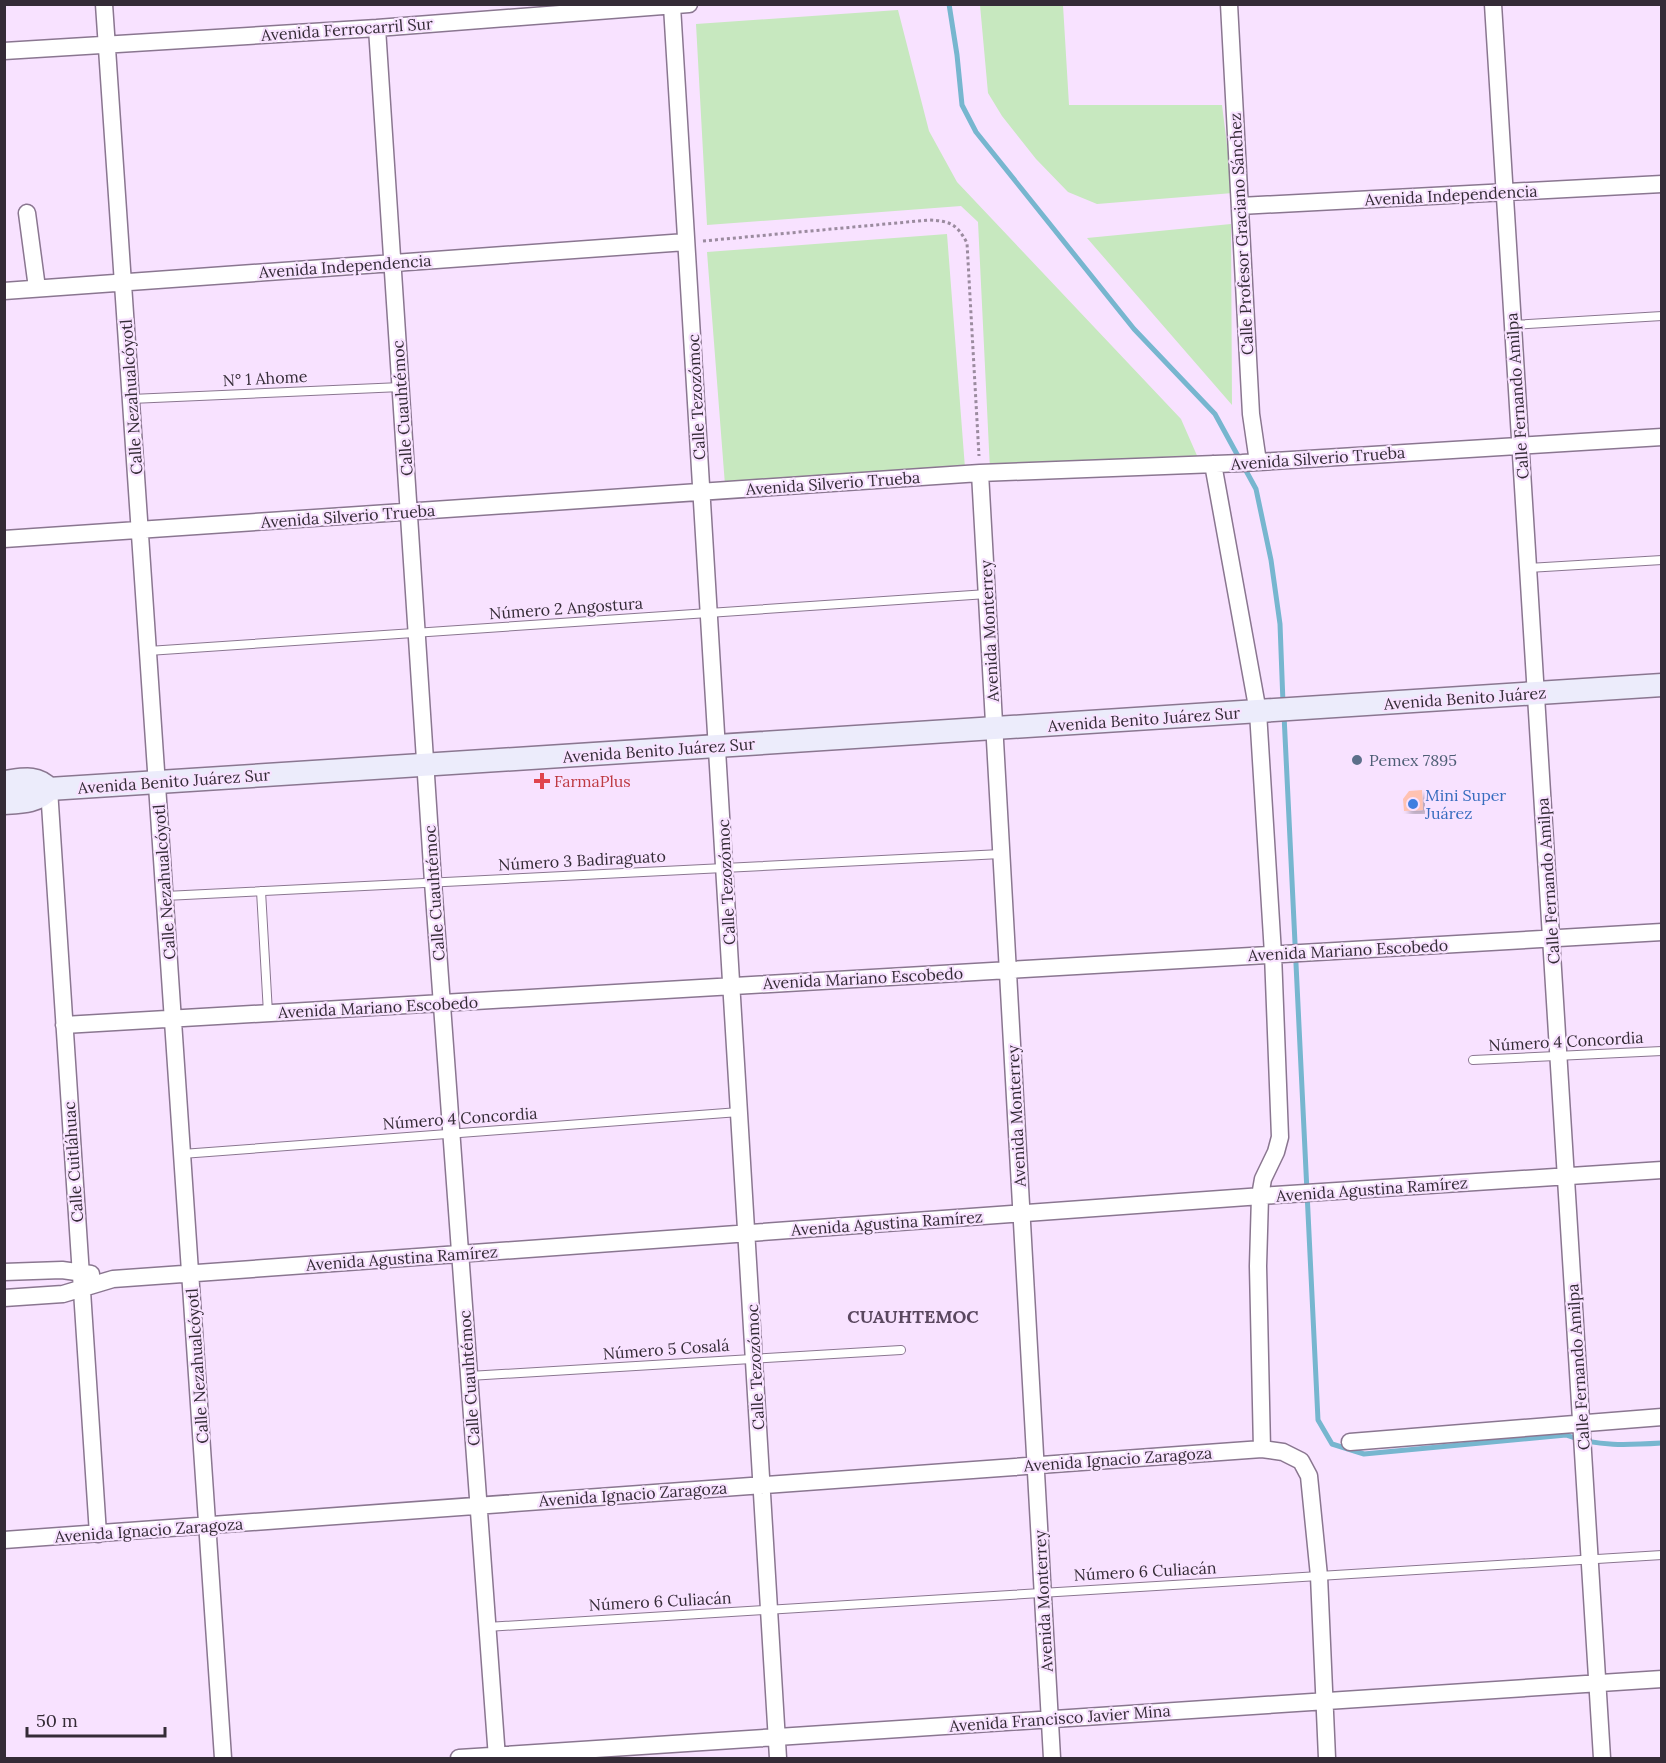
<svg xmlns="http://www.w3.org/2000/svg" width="1666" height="1763" font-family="Lora,serif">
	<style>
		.green { fill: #c7e8bf }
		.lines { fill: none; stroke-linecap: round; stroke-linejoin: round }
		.stream { stroke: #77b6cf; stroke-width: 5 }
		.building { fill: #ffc2b1; filter: url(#shadow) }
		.lane-casing { stroke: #8a7690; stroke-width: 10 }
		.street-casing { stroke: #8a7690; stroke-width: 19 }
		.secondary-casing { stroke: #8a7690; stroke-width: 25 }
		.path { stroke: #9b8b9f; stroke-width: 3; stroke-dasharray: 3 3; stroke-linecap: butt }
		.lane { stroke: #fff; stroke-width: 8 }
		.street { stroke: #fff; stroke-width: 16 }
		.secondary { stroke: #ececfb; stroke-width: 22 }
		.service-dot { fill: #5c6f8a; stroke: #f8e2ff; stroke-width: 2 }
		.health-dot { fill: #e0444e; stroke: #f8e2ff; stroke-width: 2 }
		.shop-dot { fill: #3f7fe0; stroke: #f8e2ff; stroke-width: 2 }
		.labels { text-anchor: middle; stroke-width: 4.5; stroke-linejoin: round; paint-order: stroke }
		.street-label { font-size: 16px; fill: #342b36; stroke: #f8e2ff }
		.service-label { font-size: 16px; fill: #4e5e75; stroke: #f8e2ff; text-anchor: start }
		.health-label { font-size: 16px; fill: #be3a42; stroke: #f8e2ff; text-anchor: start }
		.shop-label { font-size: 16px; fill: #366cbe; stroke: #f8e2ff; text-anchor: start }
		.neighbourhood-label { font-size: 18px; font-weight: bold; fill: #5a475f; stroke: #f8e2ff }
	</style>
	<defs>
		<filter id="shadow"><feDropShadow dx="5.5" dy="5.5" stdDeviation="3" flood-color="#0004"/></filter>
	</defs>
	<rect width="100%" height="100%" fill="#f8e2ff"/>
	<!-- green -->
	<path class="green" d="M980 5H1063L1069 105H1222L1233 193 1097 204 1068 192 1036 159 1002 116 988 93Z
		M898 10 929 131 957 182 1181 419 1202 467 990 470 978 222 961 206 707 225 696 24Z
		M1231 224 1232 405 1087 238Z
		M947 234 965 468 725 485 707 252Z"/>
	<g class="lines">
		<!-- stream -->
		<path class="stream" d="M949 4 957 55 962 105 976 132 1134 329 1215 414 1256 489 1271 560 1280 624 1283 703
			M1284 715 1318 1420 1332 1444 1364 1454 1566 1435C1597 1447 1629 1445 1662 1443"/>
	</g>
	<!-- building -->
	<path class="building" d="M1422 790 1423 810 1404 811 1403 799 1409 791Z"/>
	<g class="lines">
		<!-- lane casing -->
		<g class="lane-casing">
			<path id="lane" d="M1513 325 1662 316
				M131 399 401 387
				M1528 568 1662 560
				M148 651 987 594
				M261 891 268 1013
				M165 896 1001 854
				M1473 1060 1662 1051
				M182 1154 739 1112
				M469 1376 901 1350
				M487 1627 1662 1555"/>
		</g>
		<!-- street casing -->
		<g class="street-casing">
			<path id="street" d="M104 4 223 1758
				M1229 4 1251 414 1258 462
				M1493 4 1602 1758
				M672 6 778 1758
				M377 28 433 882 497 1758
				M4 51 377 28 689 4
				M1240 206 1662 184
				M27 213 37 288
				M4 291 686 242
				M1213 464 1258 712 1273 954 1280 1137 1276 1152 1263 1179 1260 1196 1258 1266 1262 1449 1283 1452 1301 1461 1309 1476 1319 1576 1327 1758
				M980 473 1052 1758
				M4 539 980 473 1242 463 1662 437
				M49 789 98 1534
				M64 1025 1662 932
				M4 1272 62 1270 91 1274
				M4 1298 63 1294 113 1279 1275 1195 1662 1170
				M1350 1442 1662 1417
				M4 1540 1262 1449
				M459 1758 1662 1679"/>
		</g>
		<!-- secondary casing -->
		<g class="secondary-casing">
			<path id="secondary" d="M4 782C22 780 36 775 49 789
				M49 789 1662 685
				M4 803C21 802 38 802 49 789"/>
		</g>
		<!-- path -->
		<path class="path" d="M703 241 929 220C950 221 957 224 967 243L979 456"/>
		<!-- lane -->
		<use href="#lane" class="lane"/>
		<!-- street -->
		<use href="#street" class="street"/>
		<!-- secondary -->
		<use href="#secondary" class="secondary"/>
	</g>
	<!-- markers -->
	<circle class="service-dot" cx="1357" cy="760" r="6"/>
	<path class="health-dot" d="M539 772h6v6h6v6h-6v6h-6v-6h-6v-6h6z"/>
	<circle class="shop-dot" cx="1413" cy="804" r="6"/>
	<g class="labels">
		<!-- street labels -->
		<g class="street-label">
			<text transform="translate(347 29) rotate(-4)" y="6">Avenida Ferrocarril Sur</text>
			<text transform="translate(1451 195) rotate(-3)" y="6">Avenida Independencia</text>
			<text transform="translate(1241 234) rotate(-93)" y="6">Calle Profesor Graciano Sánchez</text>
			<text transform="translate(345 266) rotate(-4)" y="6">Avenida Independencia</text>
			<text transform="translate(265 378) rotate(-3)" y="6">N° 1 Ahome</text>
			<text transform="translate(1517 396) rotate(-94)" y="6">Calle Fernando Amilpa</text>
			<text transform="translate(131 397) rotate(-94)" y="6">Calle Nezahualcóyotl</text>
			<text transform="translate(696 397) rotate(-93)" y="6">Calle Tezozómoc</text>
			<text transform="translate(402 408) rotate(-94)" y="6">Calle Cuauhtémoc</text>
			<text transform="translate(1318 458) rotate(-4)" y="6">Avenida Silverio Trueba</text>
			<text transform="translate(833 483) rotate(-4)" y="6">Avenida Silverio Trueba</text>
			<text transform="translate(348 516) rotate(-4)" y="6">Avenida Silverio Trueba</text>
			<text transform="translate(566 608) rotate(-4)" y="6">Número 2 Angostura</text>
			<text transform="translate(989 631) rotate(-93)" y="6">Avenida Monterrey</text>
			<text transform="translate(1465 698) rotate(-4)" y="6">Avenida Benito Juárez</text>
			<text transform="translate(1144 719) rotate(-4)" y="6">Avenida Benito Juárez Sur</text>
			<text transform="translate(659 750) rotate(-4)" y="6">Avenida Benito Juárez Sur</text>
			<text transform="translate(174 781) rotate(-4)" y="6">Avenida Benito Juárez Sur</text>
			<text transform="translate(582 860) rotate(-3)" y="6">Número 3 Badiraguato</text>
			<text transform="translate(1548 881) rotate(-94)" y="6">Calle Fernando Amilpa</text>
			<text transform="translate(164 882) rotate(-94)" y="6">Calle Nezahualcóyotl</text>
			<text transform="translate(726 882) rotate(-93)" y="6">Calle Tezozómoc</text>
			<text transform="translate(434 893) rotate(-94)" y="6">Calle Cuauhtémoc</text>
			<text transform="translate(1348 950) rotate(-3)" y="6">Avenida Mariano Escobedo</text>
			<text transform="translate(863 978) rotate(-3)" y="6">Avenida Mariano Escobedo</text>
			<text transform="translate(378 1007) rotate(-3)" y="6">Avenida Mariano Escobedo</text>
			<text transform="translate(1566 1041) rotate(-3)" y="6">Número 4 Concordia</text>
			<text transform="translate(1016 1116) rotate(-93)" y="6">Avenida Monterrey</text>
			<text transform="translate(460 1118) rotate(-4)" y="6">Número 4 Concordia</text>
			<text transform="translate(73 1162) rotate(-94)" y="6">Calle Cuitláhuac</text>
			<text transform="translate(1372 1189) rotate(-4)" y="6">Avenida Agustina Ramírez</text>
			<text transform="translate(887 1223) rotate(-4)" y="6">Avenida Agustina Ramírez</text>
			<text transform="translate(402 1258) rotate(-4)" y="6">Avenida Agustina Ramírez</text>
			<text transform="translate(666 1349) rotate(-4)" y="6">Número 5 Cosalá</text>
			<text transform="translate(197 1366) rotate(-94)" y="6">Calle Nezahualcóyotl</text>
			<text transform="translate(755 1367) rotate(-93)" y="6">Calle Tezozómoc</text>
			<text transform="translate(1578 1367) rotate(-94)" y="6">Calle Fernando Amilpa</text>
			<text transform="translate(469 1378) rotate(-94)" y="6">Calle Cuauhtémoc</text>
			<text transform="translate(1118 1459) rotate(-4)" y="6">Avenida Ignacio Zaragoza</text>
			<text transform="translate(633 1494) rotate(-4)" y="6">Avenida Ignacio Zaragoza</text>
			<text transform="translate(149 1530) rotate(-4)" y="6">Avenida Ignacio Zaragoza</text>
			<text transform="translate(1145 1571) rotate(-3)" y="6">Número 6 Culiacán</text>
			<text transform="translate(660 1601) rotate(-3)" y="6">Número 6 Culiacán</text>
			<text transform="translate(1043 1601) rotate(-93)" y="6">Avenida Monterrey</text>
			<text transform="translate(1060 1718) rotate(-4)" y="6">Avenida Francisco Javier Mina</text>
		</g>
		<!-- service labels -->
		<g class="service-label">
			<text x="1369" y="766">Pemex 7895</text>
		</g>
		<!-- health labels -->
		<g class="health-label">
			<text x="554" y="787">FarmaPlus</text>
		</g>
		<!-- shop labels -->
		<g class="shop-label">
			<text x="1425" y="801">Mini Super<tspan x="1425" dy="18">Juárez</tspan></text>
		</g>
		<!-- neighbourhood labels -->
		<g class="neighbourhood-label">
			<text x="913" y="1323">CUAUHTEMOC</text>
		</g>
	</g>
	<!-- border -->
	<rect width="1666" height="1763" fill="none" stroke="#342b36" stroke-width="12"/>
	<!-- scale -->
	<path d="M27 1727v9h138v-9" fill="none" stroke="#342b36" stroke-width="3"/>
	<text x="36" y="1727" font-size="18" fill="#342b36" stroke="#f8e2ff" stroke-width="4.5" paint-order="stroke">50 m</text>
</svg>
